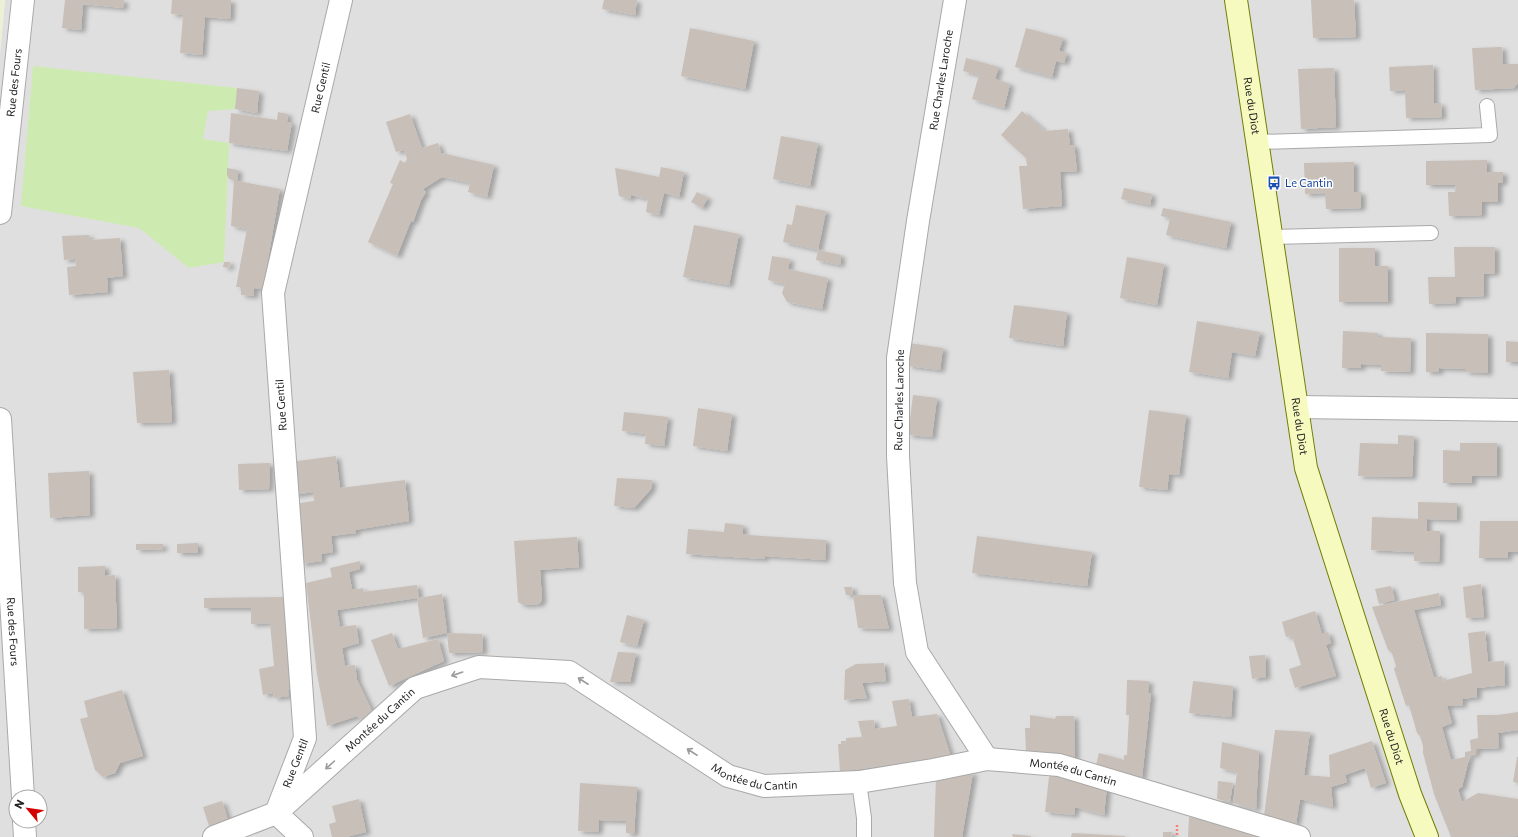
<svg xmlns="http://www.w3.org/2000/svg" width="1518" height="837" font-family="Commissioner,sans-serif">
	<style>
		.residential { fill: #e0dfdf; fill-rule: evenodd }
		.farmland { fill: #eef0d5 }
		.grass { fill: #cdebb0 }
		.building { fill: #c7bfb8; filter: url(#shadow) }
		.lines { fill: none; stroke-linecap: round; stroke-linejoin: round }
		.lane-casing { stroke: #a9a9a9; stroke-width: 16 }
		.street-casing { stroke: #a9a9a9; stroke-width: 24 }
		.secondary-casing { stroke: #707d05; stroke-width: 24 }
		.path { stroke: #fa8072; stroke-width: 2.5; stroke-dasharray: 2 2; stroke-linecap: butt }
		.lane { stroke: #fff; stroke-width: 14 }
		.street { stroke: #fff; stroke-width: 22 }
		.secondary { stroke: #f7fabf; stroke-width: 22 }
		.oneway { stroke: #9c9c9c }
		.labels { text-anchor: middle; stroke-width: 3; stroke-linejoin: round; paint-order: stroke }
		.street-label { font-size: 11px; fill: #222; stroke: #fff }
		.transit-label { font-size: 11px; fill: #164399; stroke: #fff; text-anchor: start }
	</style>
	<defs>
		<filter id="shadow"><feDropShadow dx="4.5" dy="2.5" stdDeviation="2" flood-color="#0004"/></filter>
	</defs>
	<rect width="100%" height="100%" fill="#f2efe9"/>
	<!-- residential -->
	<path class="residential" d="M5 0H1518V837H0V53ZM16 797H40V821H16Z"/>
	<!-- farmland -->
	<path class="farmland" d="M0 0H5L0 53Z"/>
	<!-- grass -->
	<path class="grass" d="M33 66 237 88 235 109 208 111 203 139 229 143 224 262 189 268 139 228 21 206Z"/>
	<!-- building -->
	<path class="building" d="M65 0H124L123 8 83 4 81 30 62 28Z
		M172 0H231L230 19 205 17 202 55 180 53 183 15 171 14Z
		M604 0H637L635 15 602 9Z
		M1311 0H1354L1356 37 1313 38Z
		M690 28 754 41 745 89 681 76Z
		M1026 28 1063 38 1059 51 1067 53 1064 63 1056 61 1052 77 1015 67Z
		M1502 47 1503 64H1518V83L1514 88 1475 90 1472 48Z
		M966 58 999 67 995 79 1010 84 1004 108 972 99 979 75 963 71Z
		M1433 65 1434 103H1441L1442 117 1406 118 1405 90 1390 91 1389 67Z
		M1334 68 1336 127 1301 129 1298 69Z
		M237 88 259 91 257 113 235 109Z
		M1022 111 1045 131 1068 129 1070 145H1074L1077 171 1060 172 1062 206 1023 209 1019 166H1027L1026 158 1001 135Z
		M278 112 288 114 287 122H292L287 151 229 143 231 113 277 120Z
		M410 114 422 148 438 143 441 153 494 165 487 197 468 192 470 183 442 177 423 189 426 192 421 200 413 222 411 221 397 256 368 242 393 184 390 183 400 160 405 163 407 159 404 150 396 152 386 122Z
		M781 136 818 143 810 186 773 179Z
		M1487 160V172H1503V182L1498 183V202H1482V215L1449 216 1448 192H1455L1456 185H1426V161Z
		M1354 162V192H1361V208L1326 209 1325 193 1305 194 1304 163Z
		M661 167 684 172 679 197 664 193 659 215 646 212 648 199 631 195 630 199 619 196 615 168 659 177Z
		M227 168 238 170 237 181 280 189 263 289 254 288V296L241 295V287H236L247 229 231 226 234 180 229 179 227 175Z
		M1124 188 1152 194 1150 205 1121 199Z
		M697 192 708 198 702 208 691 202Z
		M796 205 826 211 818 250 841 255 840 265 816 260 818 250 783 242 787 224 792 225Z
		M1163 208 1231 222 1226 248 1166 235 1170 218 1161 216Z
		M694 225 739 234 729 285 683 277Z
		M89 235 90 240 120 238 123 276 107 278 108 292 69 295 67 267 76 266 75 259 64 260 62 236Z
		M1454 247H1495V273L1484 274V296L1456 297V303L1429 304 1428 277H1455Z
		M1339 248H1375V266H1388V302H1339Z
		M772 256 790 259 788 269 828 278 822 309 787 302 782 293 785 284 768 280Z
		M1127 257 1164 264 1157 305 1120 298Z
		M224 262H230L229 268 223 267Z
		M1014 305 1067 312 1063 346 1009 338Z
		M1197 321 1260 332 1255 356 1232 352 1228 378 1189 372Z
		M1343 331 1378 333V337L1411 338 1410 372 1381 371V365L1361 364V368H1342Z
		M1426 333 1488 334V373L1465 372V369L1439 368V372H1426Z
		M1506 341 1518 342V362H1506Z
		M909 343 943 348 940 370 908 366Z
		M169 370 172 422 137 423 133 372Z
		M913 395 937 398 932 437 908 435Z
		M698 408 732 414 727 451 693 446Z
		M1149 410 1186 415 1179 475 1169 474 1167 490 1139 487Z
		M624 412 668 417 664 446 645 444 646 434 622 431Z
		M1398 435 1414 436 1412 477 1358 476 1360 443 1398 444Z
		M1460 443H1497V476H1472V483H1443V450L1460 451Z
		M336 456 340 488 405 480 409 521 355 530 356 533 331 536 333 552 321 554 322 561 301 564 294 504 314 501 313 492 293 495 290 462Z
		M270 463 269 489 239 490 238 464Z
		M89 471 90 515 50 518 48 473Z
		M617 478 652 480 651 489 634 508 614 506Z
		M1418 502 1457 503V520L1427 519V531H1440L1439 562 1414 561V552L1371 550 1372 517 1418 519Z
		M1480 521H1518V552H1508V558H1479Z
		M725 523 743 525V534L748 535 826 540 825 560 765 556 764 559 686 554 688 529 724 532Z
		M977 536 1092 552 1087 586 972 573Z
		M577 537 579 567 540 570 542 600 539 604 523 605 518 602 514 541Z
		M198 543V553H177V544Z
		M136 544H163V549L136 550Z
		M360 561V569L349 572 352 590 363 588V592L417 585 419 598 442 594 447 633 482 634 483 652 449 653 447 633 423 638 417 598 337 610 340 627 356 625 359 643 342 648 345 666 355 665 357 680 372 711 364 722 357 716 327 726 317 674 306 583 332 577 330 568Z
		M105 566V576L115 575 117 628 84 629V592H78V567Z
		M1481 584 1484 617 1466 618 1463 587Z
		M1391 586 1395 600 1379 604 1375 589Z
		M844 587H852L853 595H881L889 629 858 628 853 595H846Z
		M1439 593 1441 605 1414 610 1434 678 1442 676 1443 681 1472 673 1468 633 1485 631 1488 662 1504 661 1505 685 1477 688V697L1462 699 1463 705 1447 706 1452 723 1442 727 1451 760 1465 757V752L1471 751 1470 740 1478 738 1477 715H1498L1518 712V730L1498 733 1499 748 1476 749V754L1470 755 1462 787 1458 789 1462 802 1478 793 1518 799V836L1451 837 1434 794 1423 753V746L1420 736 1417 733 1409 705 1406 706 1394 669 1396 666 1392 653 1388 650 1372 607Z
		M286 597 297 688 288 690 289 696 274 698 273 693 263 695 259 669 274 666 270 623 251 624V608H204V598Z
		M1315 611 1322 634 1328 632 1331 643 1326 645 1336 676 1295 688 1289 669 1301 665 1292 636 1286 637 1282 622Z
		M627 615 644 620 637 646 620 642Z
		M392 633 398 649 438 639 444 661 389 686 371 640Z
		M618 652 636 653 630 682H610Z
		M1265 655 1266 677 1252 679 1249 656Z
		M884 663 886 681 862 683 867 698 844 700 845 670 856 664Z
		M1127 680 1149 681 1148 693H1151L1142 778 1096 765 1099 753 1124 760V755H1127L1129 715H1126Z
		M1193 681 1233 686 1231 717 1189 713Z
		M122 690 143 756 120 763 115 773 103 777 95 770 80 719 88 717 84 701Z
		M909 699 912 717 937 714 951 757 904 766 903 763 840 772 838 744H841V741H846V738L862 737 858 721 874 720 875 729 897 726 892 701Z
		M1030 715 1055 719 1056 716H1074L1075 759 1026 752 1025 728H1030Z
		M1275 730 1310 732 1304 775 1330 777 1329 755 1372 741 1386 783 1371 788 1365 768 1345 775 1347 782 1331 787 1333 807 1300 799 1296 824 1264 816Z
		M1222 742 1259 751 1256 809 1233 803 1237 772 1220 768Z
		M1517 757H1518V783L1513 782Z
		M973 772 962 837H934L936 776Z
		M1057 773 1107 786 1104 815 1075 807 1074 815 1045 812 1049 777Z
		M1218 781 1233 783 1230 802 1217 799Z
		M580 783 637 787 634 834 626 833V821L599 820 598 832 578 831Z
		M359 799 366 832 346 837H332L329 824 336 822 332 806Z
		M222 801 228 820 209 826 203 807Z
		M1189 817 1211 819 1264 837H1188Z
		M1163 832H1172L1171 837H1163Z
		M1072 833 1125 836V837H1071Z
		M1012 834 1031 836V837H1013Z"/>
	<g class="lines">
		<!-- lane casing -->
		<g class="lane-casing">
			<path id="lane" d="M1258 142 1490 135 1487 106
				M1272 237 1431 233
				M859 782 864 818V837"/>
		</g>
		<!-- street casing -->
		<g class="street-casing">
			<g id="street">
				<path d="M955 0 918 221 898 358V456L905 583 917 652 987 759"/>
				<path id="s1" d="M0 213 23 0"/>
				<path d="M1297 407 1518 410"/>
				<path id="s2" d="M0 419 23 797"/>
				<path id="s3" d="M278 808 305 738 273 293 341 0"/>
				<path d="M276 813 302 837"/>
				<path d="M24 821 25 837"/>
				<path id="s4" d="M214 837 276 813 415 688 479 667 569 672 728 776 764 786 859 782 933 770 987 759 1059 765 1299 837"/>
			</g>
		</g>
		<!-- secondary casing -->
		<g class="secondary-casing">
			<g id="secondary">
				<path id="s5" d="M1236 0 1306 468 1410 794 1427 837"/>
			</g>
		</g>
		<!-- path -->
		<path class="path" d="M1177 825V837"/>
		<!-- lane -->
		<use href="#lane" class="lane"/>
		<!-- street -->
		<use href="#street" class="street"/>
		<!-- secondary -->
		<use href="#secondary" class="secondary"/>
	</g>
	<!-- one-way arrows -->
	<defs><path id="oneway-shaft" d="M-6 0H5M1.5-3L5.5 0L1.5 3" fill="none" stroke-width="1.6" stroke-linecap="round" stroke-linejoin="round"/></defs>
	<g class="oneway">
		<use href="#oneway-shaft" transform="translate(457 674) rotate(161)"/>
		<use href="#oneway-shaft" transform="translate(583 681) rotate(-147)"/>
		<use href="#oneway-shaft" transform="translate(692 752) rotate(-147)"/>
		<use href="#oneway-shaft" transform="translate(330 765) rotate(138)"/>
	</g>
	<!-- icons -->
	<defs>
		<g id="bus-bare" transform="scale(1.08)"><path d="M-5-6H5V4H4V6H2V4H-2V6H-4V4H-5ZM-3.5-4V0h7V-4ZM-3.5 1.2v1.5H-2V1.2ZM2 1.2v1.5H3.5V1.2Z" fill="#1a4fb4" stroke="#fff" stroke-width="2.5" paint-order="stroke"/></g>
	</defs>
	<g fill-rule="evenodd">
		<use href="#bus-bare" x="1274" y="183"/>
	</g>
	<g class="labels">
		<!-- street labels -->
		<g class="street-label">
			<text transform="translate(941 80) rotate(-81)" y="4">Rue Charles Laroche</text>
			<text dy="4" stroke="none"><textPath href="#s1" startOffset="131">Rue des Fours</textPath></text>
			<text dy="4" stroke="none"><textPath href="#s3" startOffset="732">Rue Gentil</textPath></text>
			<text dy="4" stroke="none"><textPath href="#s5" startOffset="107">Rue du Diot</textPath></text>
			<text transform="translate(899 400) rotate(-89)" y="4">Rue Charles Laroche</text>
			<text transform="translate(281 405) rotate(-94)" y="4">Rue Gentil</text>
			<text dy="4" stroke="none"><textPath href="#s5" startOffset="431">Rue du Diot</textPath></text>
			<text dy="4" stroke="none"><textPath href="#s2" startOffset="213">Rue des Fours</textPath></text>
			<text dy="4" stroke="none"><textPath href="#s4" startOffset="206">Montée du Cantin</textPath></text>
			<text dy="4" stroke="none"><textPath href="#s5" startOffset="755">Rue du Diot</textPath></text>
			<text dy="4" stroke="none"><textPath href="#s3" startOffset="48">Rue Gentil</textPath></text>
			<text dy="4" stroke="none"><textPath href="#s4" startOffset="951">Montée du Cantin</textPath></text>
			<text dy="4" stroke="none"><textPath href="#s4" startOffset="627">Montée du Cantin</textPath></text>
		</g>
		<!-- transit labels -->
		<g class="transit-label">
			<text x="1285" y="187">Le Cantin</text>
		</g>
	</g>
	<!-- north arrow -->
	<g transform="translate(28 809) rotate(299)"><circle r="19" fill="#ffffff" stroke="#a7a7a7"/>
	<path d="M0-3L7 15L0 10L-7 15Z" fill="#d40000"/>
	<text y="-6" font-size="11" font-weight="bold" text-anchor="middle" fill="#222222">N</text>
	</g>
</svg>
